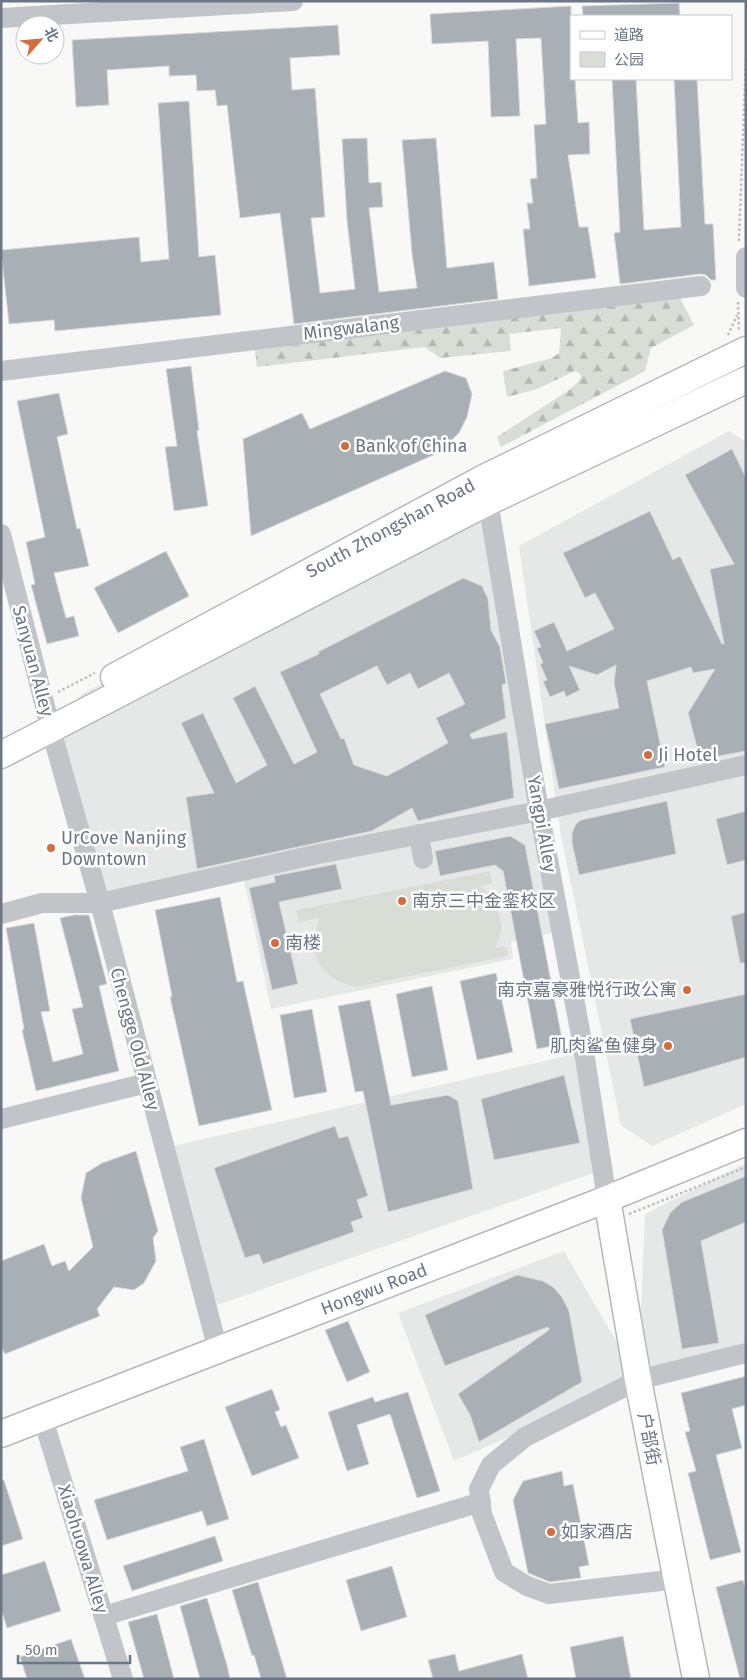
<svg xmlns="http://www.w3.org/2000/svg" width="747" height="1680" font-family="'Fira Sans','Noto Sans SC',sans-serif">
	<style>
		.built { fill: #e6e8e7 }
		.forest { fill: url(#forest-firs) }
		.park { fill: #d8ddd6 }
		.building { fill: #a8afb5; stroke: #dadbd9; fill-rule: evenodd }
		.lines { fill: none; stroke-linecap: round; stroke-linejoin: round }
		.major-casing { stroke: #b4b8bc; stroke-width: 29 }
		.path { stroke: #bbbdc0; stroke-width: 2.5; stroke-dasharray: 2.5 2.5; stroke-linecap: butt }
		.minor { stroke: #c1c4c8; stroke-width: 20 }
		.major { stroke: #fff; stroke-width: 26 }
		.poi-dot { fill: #d46d3b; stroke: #fff; stroke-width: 2 }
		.labels { text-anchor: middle; stroke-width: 5; stroke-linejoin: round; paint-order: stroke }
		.street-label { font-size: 18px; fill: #6b7785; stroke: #fff }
		.poi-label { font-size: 18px; fill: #6b7785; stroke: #fff; text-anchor: start }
	</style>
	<defs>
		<pattern id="forest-firs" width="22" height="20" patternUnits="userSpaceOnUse" patternTransform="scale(1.25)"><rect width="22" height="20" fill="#d8ddd6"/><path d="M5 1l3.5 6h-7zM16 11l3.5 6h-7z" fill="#b3b8b3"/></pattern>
	</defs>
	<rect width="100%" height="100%" fill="#f8f9f7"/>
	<!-- built -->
	<path class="built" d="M729 431 746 442V1104L652 1146 621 1125 561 836 519 546Z
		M484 478 561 931 511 942 513 959 271 1009 242 871 100 903 51 730 82 694Z
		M584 1052 602 1170 206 1309 164 1148Z
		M746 1163V1353L638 1380 454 1461 398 1313 564 1251 638 1379 645 1214Z"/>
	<!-- forest -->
	<path class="forest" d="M680 298 694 325 651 348 645 371 501 447 497 437 569 390 579 381 581 376 579 373 575 371 537 389 507 397 503 371 552 358 559 353 561 328 509 334 511 351 440 358 425 347 257 367 255 350Z"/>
	<!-- park -->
	<path class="park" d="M490 871 492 883 480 886C497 900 509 928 495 948L507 947 508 956 356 987C330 981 312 967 314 938 315 931 318 925 319 918L299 922 296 910Z"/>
	<!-- building -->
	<path class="building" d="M679 3 680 16H583L582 6Z
		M571 6V79H575L578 123 589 122 590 154 568 155 579 227H588L596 278 529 286 523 229H530L527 203H533L530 179 537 178 534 125 546 124 541 38 516 39 520 116 491 117 488 41 432 44 430 14Z
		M338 25 340 55 290 58 292 90 315 88 325 217 311 218 320 293 355 289 347 221 342 139 367 138 369 183 381 182 383 207 369 208 379 292 417 288 412 254 402 140 436 138 447 268 494 262 498 299 294 324 280 213 240 218 227 105 217 106 215 90 197 91 196 75 169 76V66L107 70 109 105 76 107 72 40Z
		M612 79H636L644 230 681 227 674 79H697L705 224H713L716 280H711L706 275 700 274 620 284 614 233 620 232Z
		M189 101 199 257 215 255 221 315 55 331 54 320 9 324 1 250 139 237 141 262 169 259 158 103Z
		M191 366 199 430 197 431 208 506 174 511 165 447 177 446 166 369Z
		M445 371 466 378 472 394 467 417 459 433 438 453 251 536 243 439 302 413 310 429Z
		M59 393 68 434 57 437 77 529 80 528 89 566 54 573 66 618 74 616 79 636 47 644 31 585 35 584 26 542 45 537 17 401Z
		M732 449 746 478V751L708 758 699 755 688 713 715 669 693 673 691 667 647 681 665 767 559 789 545 724 619 708 614 683 616 665 597 675 569 666 580 690 566 697 564 691 550 697 543 681 547 680 540 664 543 663 537 648 541 647 534 631 554 622 567 651 614 629 595 593 585 598 563 553 650 511 673 560 680 556 722 644H724L710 569 734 564 685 475Z
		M166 551 189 596 118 633 94 588Z
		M463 578 482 586 488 599 491 630 500 647 506 683 502 685 506 718 470 734 472 739 507 732 514 798 418 821 412 808 372 831 197 869 186 797 214 793 181 723 203 713 236 783 267 765 233 698 255 686 294 764 317 752 280 672 319 654 318 652ZM377 666 387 685 410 673 418 689 449 673 465 704 436 718 448 743 387 776 354 765 344 738 341 739 320 694Z
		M667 801 676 854 579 875 572 843V833L576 824 581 820Z
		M746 811V860L727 865 716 819Z
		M510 836 525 845 563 1044 537 1049 503 871 495 865 440 876 435 851Z
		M336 864 342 889 279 902 298 984 272 990 249 888 275 882 274 876Z
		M220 897 237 982 243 981 272 1110 199 1126 170 997 172 996 155 910Z
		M746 912V963H740L731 916Z
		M74 915H89L107 984 99 986 119 1071 36 1091 22 1030 24 1029 6 928 34 923 50 1011 41 1012 53 1062 83 1054 72 1009 83 1007 60 918Z
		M496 973 513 1052 477 1060 460 981Z
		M432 986 448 1070 412 1077 396 994Z
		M746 994V1057L644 1087 630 1019Z
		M370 1000 391 1105 448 1095 458 1101 473 1189 388 1212 363 1091 355 1092 338 1006Z
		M312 1009 327 1092 294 1098 280 1015Z
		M564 1075 580 1143 494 1160 481 1099Z
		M335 1126 339 1138 348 1136 368 1196 357 1200 363 1218 351 1222 354 1232 263 1264 259 1254 245 1258 214 1168Z
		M136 1151 158 1231 153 1238 156 1261 144 1283 134 1290 114 1287 97 1309 100 1316 5 1354 1 1346V1261L44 1244 52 1266 65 1261 69 1271 93 1247 81 1198 86 1173 102 1163Z
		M746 1176V1222L701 1241 719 1343 682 1349 662 1230 670 1213 682 1202Z
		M517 1275 543 1281 553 1287 562 1297 569 1311 582 1382 479 1442 470 1415 458 1394 549 1330 548 1327 445 1366 425 1315Z
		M348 1321 370 1372 347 1382 325 1330Z
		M746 1376V1405L732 1409 742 1448 716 1455 741 1552 710 1560 688 1473 696 1471 685 1432 690 1431 681 1393Z
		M272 1389 280 1410 275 1412 281 1427 286 1425 299 1458 252 1476 225 1407Z
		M408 1392 440 1491 417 1498 390 1414 357 1425 369 1464 347 1471 328 1412 373 1397 375 1402Z
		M204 1439 229 1519 207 1526 202 1511 107 1540 94 1500 188 1471 180 1447Z
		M562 1471 564 1486 573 1484 589 1565 579 1567 581 1578 550 1582 528 1573 513 1500 523 1481Z
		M1 1480H4L23 1539 1 1546Z
		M215 1536 223 1561 132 1591 123 1566Z
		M45 1561 61 1611 7 1628 1 1609V1575Z
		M392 1566 407 1617 361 1631 346 1580Z
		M743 1580 746 1590V1679H740L716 1587Z
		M258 1582 279 1652 287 1679H261L254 1655 252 1656 232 1590Z
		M207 1598 227 1665 230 1679H200L180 1606Z
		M157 1614 174 1679H144L128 1622Z
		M623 1636 631 1679H576L570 1647Z
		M71 1639 85 1679H27L20 1657Z
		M455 1654 459 1671 522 1654 528 1679H433L428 1660Z"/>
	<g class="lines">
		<!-- major casing -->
		<g class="major-casing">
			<g id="major">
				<path id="s1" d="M114 677 484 478 746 350"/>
				<path d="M1 755 488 502 746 380"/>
				<path d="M607 1199 638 1380 696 1679"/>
				<path id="s2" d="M1 1434 607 1199 746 1142"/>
			</g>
		</g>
		<!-- path -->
		<path class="path" d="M739 241 746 56
			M738 302 739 331
			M728 335 737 315
			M58 692 95 673
			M629 1214 746 1167"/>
		<!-- minor -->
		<path class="minor" d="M1 18 293 1
			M746 257V288
			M1 371 701 286
			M486 489 539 811 584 1052 607 1199
			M1 534 51 730 100 903 218 1350
			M419 834 423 859
			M1 914 42 903H100L314 855 539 811 746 765
			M1 1119 147 1083
			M43 1419 123 1679
			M677 1579 549 1594 527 1586 504 1572 482 1514 479 1489 491 1465 525 1437 638 1380 746 1353
			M104 1616 481 1502"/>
		<!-- major -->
		<use href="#major" class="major"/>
	</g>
	<!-- markers -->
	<g class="poi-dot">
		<circle cx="345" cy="446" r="5"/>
		<circle cx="648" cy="755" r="5"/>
		<circle cx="51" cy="848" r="5"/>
		<circle cx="402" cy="901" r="5"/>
		<circle cx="275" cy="943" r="5"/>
		<circle cx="687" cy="990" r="5"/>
		<circle cx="668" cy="1046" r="5"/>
		<circle cx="551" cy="1532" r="5"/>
	</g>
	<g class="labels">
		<!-- street labels -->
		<g class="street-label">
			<text transform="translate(351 328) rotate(-7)" y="6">Mingwalang</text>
			<text dy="6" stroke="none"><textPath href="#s1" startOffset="314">South Zhongshan Road</textPath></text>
			<text transform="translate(33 661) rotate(75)" y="6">Sanyuan Alley</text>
			<text transform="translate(542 824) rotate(80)" y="6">Yangpi Alley</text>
			<text transform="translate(135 1039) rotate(75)" y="6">Chengge Old Alley</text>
			<text dy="6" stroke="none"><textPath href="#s2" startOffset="400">Hongwu Road</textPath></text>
			<text transform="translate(649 1439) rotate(79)" y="6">户部街</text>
			<text transform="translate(83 1549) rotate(73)" y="6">Xiaohuowa Alley</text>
		</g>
		<!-- poi labels -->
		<g class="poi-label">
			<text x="355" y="452">Bank of China</text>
			<text x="658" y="761">Ji Hotel</text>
			<text x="61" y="844">UrCove Nanjing<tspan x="61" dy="21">Downtown</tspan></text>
			<text x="412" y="907">南京三中金銮校区</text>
			<text x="285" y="949">南楼</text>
			<text x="677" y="996" text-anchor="end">南京嘉豪雅悦行政公寓</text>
			<text x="658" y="1052" text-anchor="end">肌肉鲨鱼健身</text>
			<text x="561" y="1538">如家酒店</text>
		</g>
	</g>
	<!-- border -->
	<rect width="747" height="1680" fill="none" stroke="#6b7785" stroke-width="5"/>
	<!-- legend -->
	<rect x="570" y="15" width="162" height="65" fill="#ffffff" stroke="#c4c9ce"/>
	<rect x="580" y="31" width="25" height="8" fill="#ffffff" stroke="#c4c9ce"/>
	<text x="614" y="40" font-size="15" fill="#6b7785">道路</text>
	<rect x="580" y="52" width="25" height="15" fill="#d8ddd6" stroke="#c4c9ce"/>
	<text x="614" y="65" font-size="15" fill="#6b7785">公园</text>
	<!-- north arrow -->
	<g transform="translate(40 40) rotate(63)"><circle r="24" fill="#ffffff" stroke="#c4c9ce"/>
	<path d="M0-4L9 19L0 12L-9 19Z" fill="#d46d3b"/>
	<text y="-8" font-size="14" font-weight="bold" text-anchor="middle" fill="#6b7785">北</text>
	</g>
	<!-- scale -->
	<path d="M18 1655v8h112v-8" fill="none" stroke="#6b7785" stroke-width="2.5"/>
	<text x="25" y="1655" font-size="15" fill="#6b7785" stroke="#ffffff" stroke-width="4" paint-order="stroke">50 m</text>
</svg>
